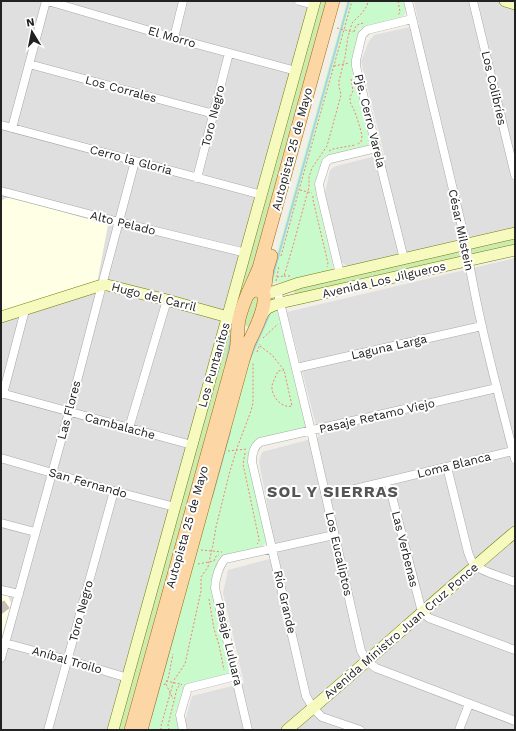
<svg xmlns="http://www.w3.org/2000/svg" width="516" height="731" font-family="'Work Sans',sans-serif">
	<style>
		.residential { fill: #e0dfdf }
		.education { fill: #ffffe5 }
		.grass { fill: #cdebb0 }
		.park { fill: #c8facc }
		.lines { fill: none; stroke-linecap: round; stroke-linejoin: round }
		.stream { stroke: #aad3df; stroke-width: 2 }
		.building { fill: #c7bfb8; stroke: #c4b6ab }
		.street-casing { stroke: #a9a9a9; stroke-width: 9 }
		.secondary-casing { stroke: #707d05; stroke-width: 12 }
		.primary-casing { stroke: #a06b00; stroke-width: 14 }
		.path { stroke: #fa8072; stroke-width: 1; stroke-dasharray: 2 2; stroke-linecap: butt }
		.street { stroke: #fff; stroke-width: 8 }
		.secondary { stroke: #f7fabf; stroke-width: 11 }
		.primary { stroke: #fcd6a4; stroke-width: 13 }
		.labels { text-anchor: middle; stroke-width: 4; stroke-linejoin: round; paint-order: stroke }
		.street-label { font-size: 12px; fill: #222; stroke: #fff }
		.district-label { font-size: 16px; font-weight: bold; letter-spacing: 1px; fill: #555; stroke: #fff }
	</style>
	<rect width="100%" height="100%" fill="#f2efe9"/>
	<!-- residential -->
	<path class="residential" d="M1 1H310L219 325 110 730H1Z
		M414 1H515V228L350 268 341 262 325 193 330 170 336 166 384 154 361 61 369 41 374 35 419 25Z
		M515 258V730H187L185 721 192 696 244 683 223 593 228 570 277 557 259 461 262 452 319 437 287 312Z"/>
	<!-- education -->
	<path class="education" d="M11 197 108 225 97 283 1 315V201L4 199Z
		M1 594 8 596 11 603 1 640Z"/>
	<!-- grass -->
	<path class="grass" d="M320 1H329L259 257 238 309 237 295Z
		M515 238V245L473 255 471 248Z
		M458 251 460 257 295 296 294 289Z
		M254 297 258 298 259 300 251 326 249 327 244 325 250 299Z
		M231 329H233L234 336 127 730H117L229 330Z"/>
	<!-- park -->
	<path class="park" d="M347 1H404C405 7 408 12 402 17L360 28 352 60 370 139 369 143 367 146 326 156 323 158 316 190V194L333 266 332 269 328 272 281 282 272 283 270 281V278Z
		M275 310 279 313 305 422V427L301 429 253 443 248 457V461L266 539V543L262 546 225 555 221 559 212 587 230 669V673L226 675 187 684 184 685 175 715 179 730H145L244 369 269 312Z"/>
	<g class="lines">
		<!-- stream -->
		<path class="stream" d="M272 279 349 1
			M250 358 269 315
			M226 364 231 335
			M212 497 230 432
			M151 717 175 630"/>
	</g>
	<!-- building -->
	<path class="building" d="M4 601 9 608 1 614V603Z"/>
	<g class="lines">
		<!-- street casing -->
		<g class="street-casing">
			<path id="street" d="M48 1 174 38 296 71
				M299 1 314 5
				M408 1 466 244C477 316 497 388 515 459
				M473 1 515 175
				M174 38 183 1
				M29 64 214 114
				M1 125 262 195
				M12 128 46 1
				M197 178 229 53
				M1 191 119 222 246 253
				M404 259 356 66V60L362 35 367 30 412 19
				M340 274 321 195 319 184 326 162 330 159 376 148
				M277 290 311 431 361 651 367 661 376 668 515 721
				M296 368 482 326
				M1 393 192 445
				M3 394 25 310
				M129 428 167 300
				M1 458 114 491 175 507
				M447 467 468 552C470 557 471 563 476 566 483 572 505 578 515 582
				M388 481 422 612 429 618 515 650
				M326 496 513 451
				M1 523 35 532
				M1 590 19 594
				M5 643 68 660 128 678
				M1 658 69 412 102 285 135 161
				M48 730 114 491
				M183 730 180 715 188 688 236 676
				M248 730 215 588C215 579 219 566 225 559L334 535
				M360 730 322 717 313 708 306 696 252 462C252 455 254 446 260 442L497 388
				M459 730 469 704"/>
		</g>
		<!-- secondary casing -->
		<g class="secondary-casing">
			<path id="secondary" d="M505 1 515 4
				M264 295 299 283 515 233
				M1 317 102 285H107L167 300 235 319
				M261 317C266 307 269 307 280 303L515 250
				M113 730 315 1
				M287 730C364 665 438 597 515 532"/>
		</g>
		<!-- primary casing -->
		<g class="primary-casing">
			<path id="primary" d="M262 293 265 286 267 269 271 256
				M131 730 236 351C238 340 237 329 239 319 243 301 252 285 259 268L333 1
				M141 730 243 360C245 354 247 347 249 342 255 330 266 308 264 295 259 288 252 289 247 296"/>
		</g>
		<!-- path -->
		<path class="path" d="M398 1 400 12 398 15
			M337 28 353 32
			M354 32C355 25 358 24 364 23
			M334 66 349 63
			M351 79 353 91 350 97V102L355 112 361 131 362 136 361 142 358 144
			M329 151 333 149 355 145
			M300 190 312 193
			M313 196V200L328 263 327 267
			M281 256 299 190 352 1
			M284 276H290
			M277 277 284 276 293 246 309 187V177L312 168 327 146 341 95 339 86V81L345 57 348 37 352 23 362 13 367 6 368 1
			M276 281 279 266
			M263 338 278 324
			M260 346 272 355 284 370 292 406C282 409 271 396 272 386 273 381 276 376 278 371L284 370
			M257 352 260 344
			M228 451 247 449
			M245 453 243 464 259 539V542L257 544
			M201 550 222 552
			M214 561 216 556 219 555
			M198 564 214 561
			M209 599 214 629 219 645 224 670
			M166 681 180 684
			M166 684 173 699
			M164 685 168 679 173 654
			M161 730V726L174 680 185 664 201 591V577L208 567 209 562 213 545 216 527 230 471 237 448 251 411 253 403V362
			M169 730 168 725 174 701 177 688 182 684"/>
		<!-- street -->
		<use href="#street" class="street"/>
		<!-- secondary -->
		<use href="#secondary" class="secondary"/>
		<!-- primary -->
		<use href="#primary" class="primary"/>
	</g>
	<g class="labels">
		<!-- street labels -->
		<g class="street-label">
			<text transform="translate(172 37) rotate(16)" y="4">El Morro</text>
			<text transform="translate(494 88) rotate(77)" y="4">Los Colibríes</text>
			<text transform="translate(121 89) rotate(15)" y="4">Los Corrales</text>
			<text transform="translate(213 116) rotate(-76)" y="4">Toro Negro</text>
			<text transform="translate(370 121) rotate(76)" y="4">Pje. Cerro Varela</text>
			<text transform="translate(292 149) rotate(-75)" y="4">Autopista 25 de Mayo</text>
			<text transform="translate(131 160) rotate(15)" y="4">Cerro la Gloria</text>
			<text transform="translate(123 223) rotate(14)" y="4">Alto Pelado</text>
			<text transform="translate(461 230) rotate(78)" y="4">César Milstein</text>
			<text transform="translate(384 280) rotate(-13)" y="4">Avenida Los Jilgueros</text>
			<text transform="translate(154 297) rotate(14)" y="4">Hugo del Carril</text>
			<text transform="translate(389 347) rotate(-13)" y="4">Laguna Larga</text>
			<text transform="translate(214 365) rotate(-74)" y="4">Los Puntanitos</text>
			<text transform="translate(69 410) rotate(-75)" y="4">Las Flores</text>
			<text transform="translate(377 416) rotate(-13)" y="4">Pasaje Retamo Viejo</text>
			<text transform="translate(120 426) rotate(15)" y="4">Cambalache</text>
			<text transform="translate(454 465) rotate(-14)" y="4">Loma Blanca</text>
			<text transform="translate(88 483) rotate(16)" y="4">San Fernando</text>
			<text transform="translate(187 527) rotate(-74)" y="4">Autopista 25 de Mayo</text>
			<text transform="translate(405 549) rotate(76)" y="4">Las Verbenas</text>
			<text transform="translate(339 554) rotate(77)" y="4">Los Eucaliptos</text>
			<text transform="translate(285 602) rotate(77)" y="4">Río Grande</text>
			<text transform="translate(81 611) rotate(-75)" y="4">Toro Negro</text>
			<text transform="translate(401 631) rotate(-41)" y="4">Avenida Ministro Juan Cruz Ponce</text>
			<text transform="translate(229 644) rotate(77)" y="4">Pasaje Luluara</text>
			<text transform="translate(67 660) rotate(16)" y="4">Aníbal Troilo</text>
		</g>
		<!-- district labels -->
		<g class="district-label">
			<text x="333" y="497">SOL Y SIERRAS</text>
		</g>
	</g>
	<!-- border -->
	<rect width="516" height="731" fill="none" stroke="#222222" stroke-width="4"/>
	<!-- north arrow -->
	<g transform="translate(32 32) rotate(350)" stroke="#ffffff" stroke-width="3" paint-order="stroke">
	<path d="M0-3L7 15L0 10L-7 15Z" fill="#222222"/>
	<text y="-6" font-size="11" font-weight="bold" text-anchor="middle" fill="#222222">N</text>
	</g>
</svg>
